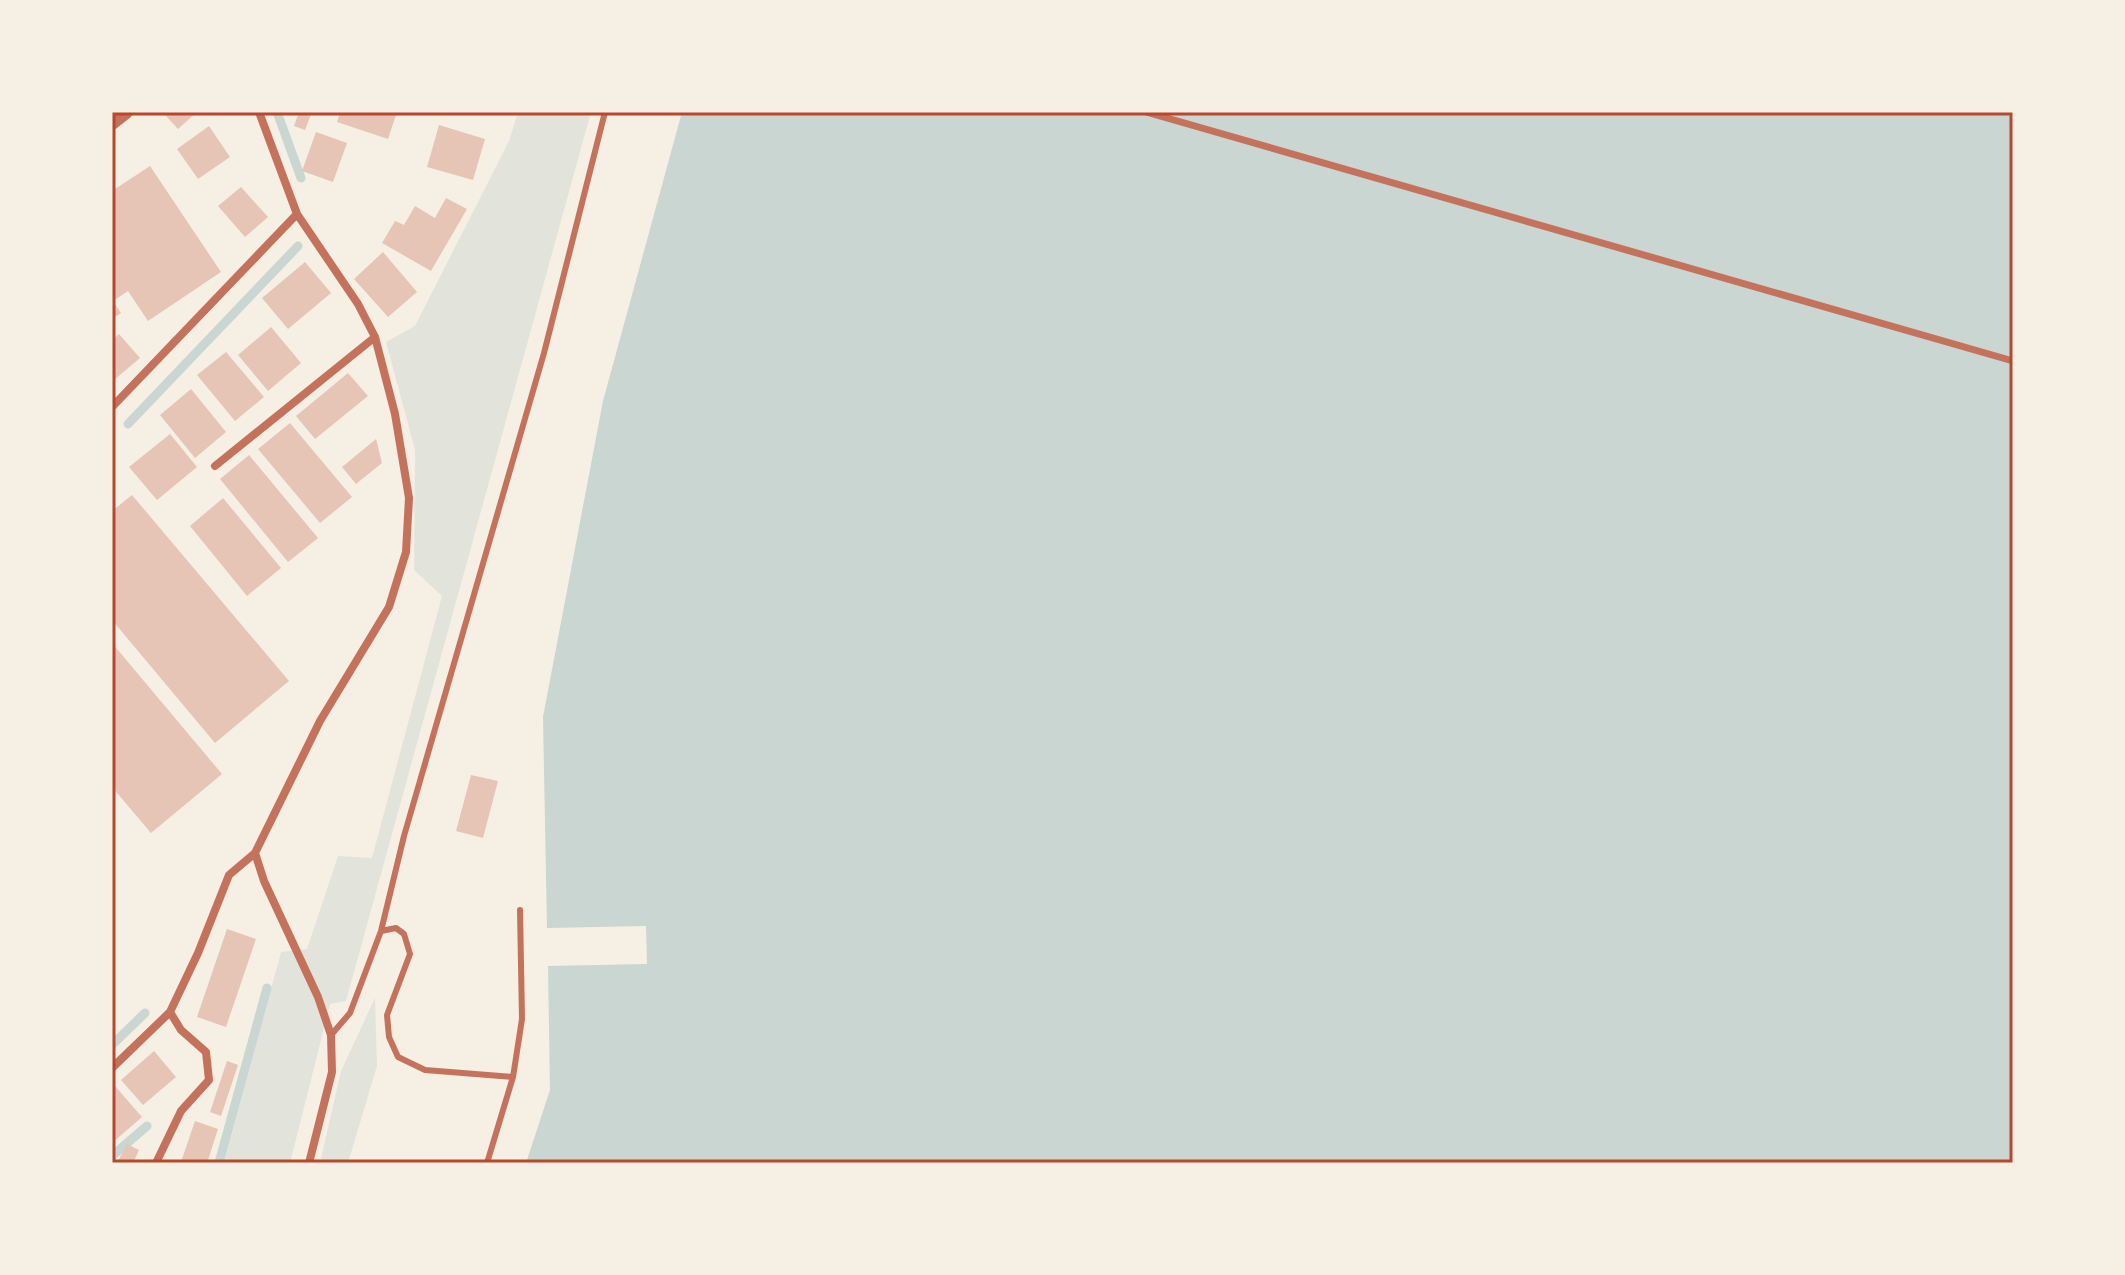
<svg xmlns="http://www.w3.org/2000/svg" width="2125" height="1275" font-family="'Fira Sans',sans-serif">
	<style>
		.green { fill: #e2e4dc }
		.water { fill: #c9d6d2 }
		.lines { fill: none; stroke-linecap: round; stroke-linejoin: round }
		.stream { stroke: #c9d6d2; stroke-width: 9 }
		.building { fill: #e6c5b7 }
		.service { stroke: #c5725c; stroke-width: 6 }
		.pedestrian { stroke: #c5725c; stroke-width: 7 }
		.minor { stroke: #c5725c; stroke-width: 8 }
		.tertiary { stroke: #c5725c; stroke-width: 14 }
		.neatline { fill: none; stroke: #b5482f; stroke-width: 3 }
	</style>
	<rect width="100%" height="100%" fill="#f6efe4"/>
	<!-- green -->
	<path class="green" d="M518 112H591L346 1001 330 1004 290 1163H224L281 952 307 949 338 856 372 858 442 596 414 570 415 450 386 342 415 326 509 141Z
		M375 998 377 1066 348 1163H320L341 1071Z"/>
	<!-- water -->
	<path class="water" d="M682 112H2013V1163H526L550 1090 548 966 647 964 646 926 547 928 543 717 603 401Z"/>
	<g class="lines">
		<!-- stream -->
		<path class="stream" d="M277 112 301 178
			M128 424 298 246
			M112 1045 145 1013
			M112 1156 147 1126
			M219 1163 267 988"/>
	</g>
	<!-- building -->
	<path class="building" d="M171 112H197L178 129 166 116Z
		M299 112H312L305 130 294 126Z
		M340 112H397L388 139 337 122Z
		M439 125 485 139 473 180 427 167Z
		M209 126 230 157 198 179 177 149Z
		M316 132 347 143 333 182 302 171Z
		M150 166 221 272 148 321 128 291 113 301 121 313 112 319V191Z
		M241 187 268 217 245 237 218 206Z
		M446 198 467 209 431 271 382 243 395 221 404 225 415 206 435 218Z
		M383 252 417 292 388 317 354 279Z
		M305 262 331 293 288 329 262 298Z
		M271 327 301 363 268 391 238 355Z
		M119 334 140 358 114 380 112 377V340Z
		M226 352 264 397 235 421 197 375Z
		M348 373 368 396 315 439 296 416Z
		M191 389 226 432 195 458 160 415Z
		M290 423 352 497 320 523 258 449Z
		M170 434 197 467 157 500 129 467Z
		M376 439 382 463 356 484 342 467Z
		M249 455 318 538 288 562 220 479Z
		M132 495 289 681 215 743 112 620V511Z
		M223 498 281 568 247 596 190 526Z
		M112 643 222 774 151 833 112 787Z
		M471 775 498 781 483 838 456 831Z
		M227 929 256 939 226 1027 197 1017Z
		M154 1051 176 1077 143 1105 121 1080Z
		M227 1061 238 1065 221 1116 210 1112Z
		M115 1086 142 1117 112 1143V1088Z
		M195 1121 218 1129 207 1163 181 1162Z
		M127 1144 139 1150 133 1163H117Z"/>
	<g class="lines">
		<!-- service -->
		<path class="service" d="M381 931 396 928 404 934 410 954 387 1015 389 1037 398 1057 425 1070 513 1077
			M331 1035 350 1013 381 931 404 836 544 353 605 112
			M487 1163 513 1077 522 1019 520 910"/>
		<!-- pedestrian -->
		<path class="pedestrian" d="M1146 112 2013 361"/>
		<!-- minor -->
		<path class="minor" d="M113 406 297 214
			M215 466 375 337
			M255 853 264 881 318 997 331 1035 332 1072 309 1163
			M112 1068 170 1012 198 953 229 875 255 853 320 721 389 607 406 552 409 498 395 414 375 337 358 304 297 214 259 112
			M156 1163 181 1111 209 1080 206 1052 181 1030 170 1012"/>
		<!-- tertiary -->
		<path class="tertiary" d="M112 123 126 112"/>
	</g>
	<!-- border -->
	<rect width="2125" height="1275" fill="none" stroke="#f6efe4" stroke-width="228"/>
	<rect x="114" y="114" width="1897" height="1047" class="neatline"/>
</svg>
